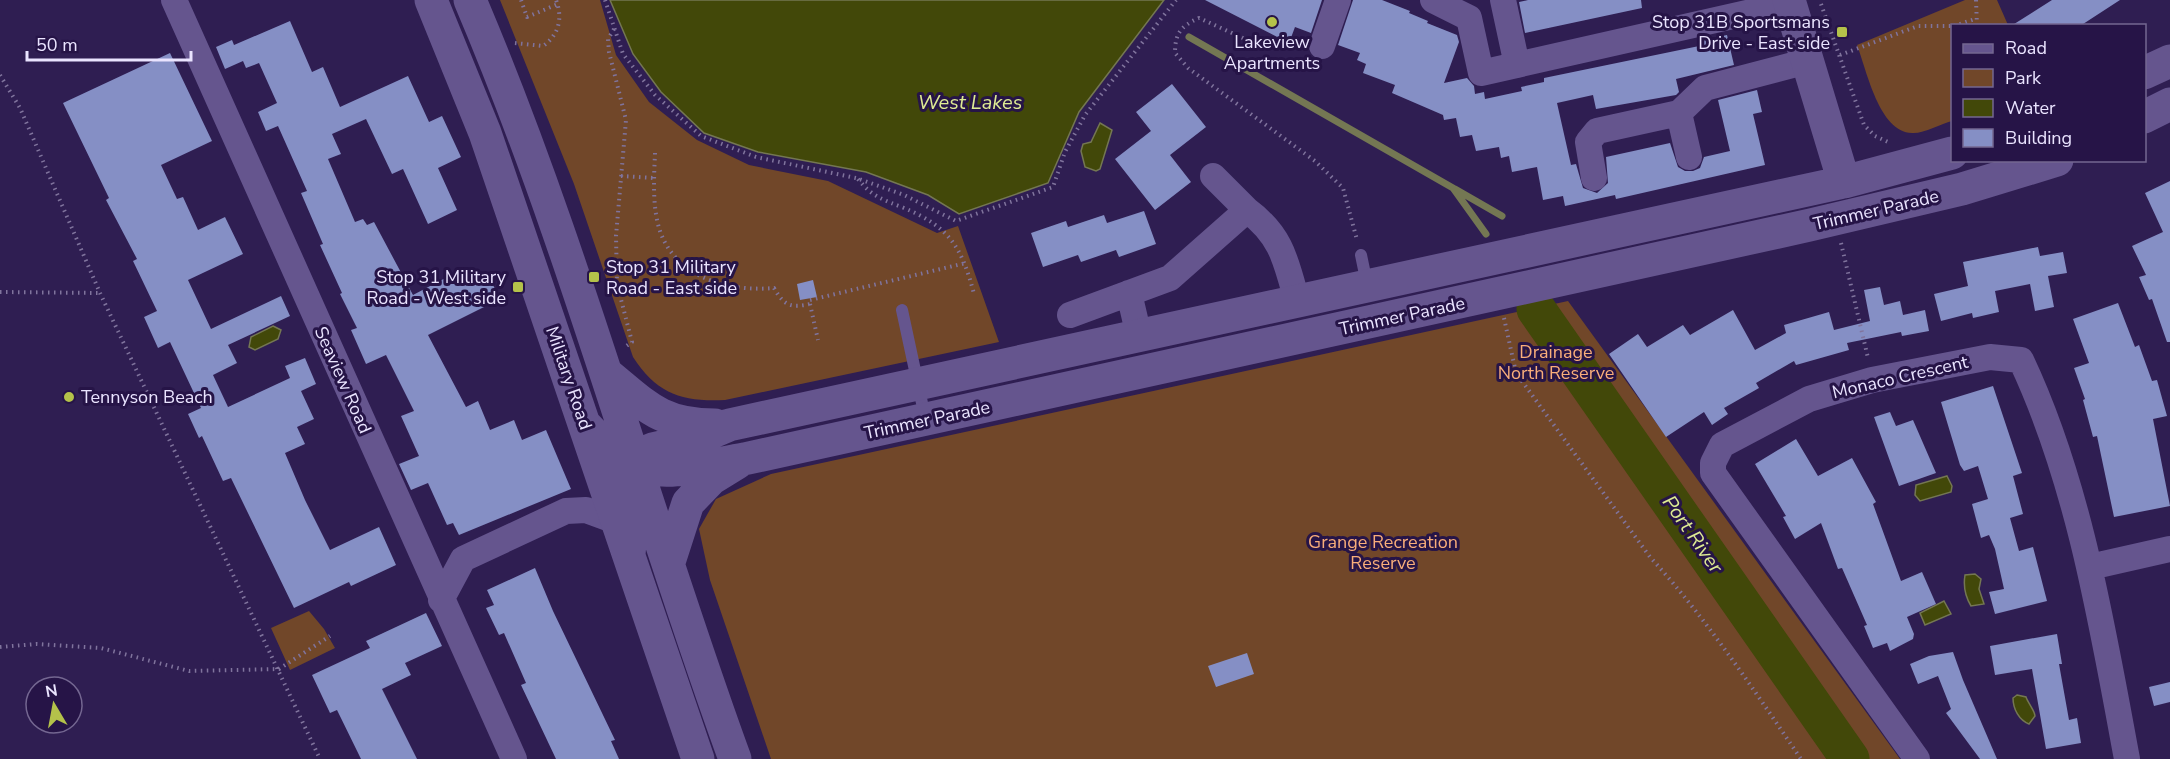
<svg xmlns="http://www.w3.org/2000/svg" width="2170" height="759" font-family="'Nunito Sans',sans-serif">
	<style>
		.green { fill: #714729 }
		.water { fill: #424809; stroke: #747753; stroke-width: 1.5 }
		.lines { fill: none; stroke-linecap: round; stroke-linejoin: round }
		.stream { stroke: #747753; stroke-width: 7 }
		.river { stroke: #424809; stroke-width: 39 }
		.building { fill: #858fc5 }
		.path { stroke: #80749d; stroke-width: 4; stroke-dasharray: 1.5 4.5; stroke-linecap: butt }
		.lane { stroke: #65558e; stroke-width: 12 }
		.street { stroke: #65558e; stroke-width: 26 }
		.secondary { stroke: #65558e; stroke-width: 33 }
		.poi-dot { fill: #b4c24a; stroke: #261447; stroke-width: 2 }
		.labels { text-anchor: middle; stroke-width: 6; stroke-linejoin: round; paint-order: stroke }
		.poi-label { font-size: 18px; fill: #eae4ff; stroke: #261447; text-anchor: end }
		.street-label { font-size: 18px; fill: #eae4ff; stroke: #261447 }
		.park-label { font-size: 18px; fill: #f9ae7a; stroke: #261447 }
		.water-label { font-size: 20px; font-style: italic; fill: #deeb93; stroke: #261447 }
	</style>
	<rect width="100%" height="100%" fill="#2f1e52"/>
	<!-- green -->
	<path class="green" d="M500 0H600L616 55 649 102 697 140 749 165 828 181 937 233 958 226 999 342 725 400C682 402 657 394 633 357L574 184Z
		M1965 0H1997L2008 25 1952 26V121C1941 124 1923 134 1912 133 1879 132 1867 71 1857 45Z
		M1568 301 1900 759H771L710 580 699 529 716 499 771 474Z
		M309 611 324 629 335 648 290 670 271 628Z"/>
	<!-- water -->
	<path class="water" d="M610 0H1164L1079 112 1048 183 959 214 928 195 866 172 758 152 704 133 661 92 633 54Z
		M1100 123 1112 130 1100 169 1096 171 1085 167 1081 151 1083 144 1091 142Z
		M273 326 281 330 278 339 255 350 249 347 251 337Z
		M1947 476 1952 486 1951 492 1920 501 1915 495 1916 485Z
		M1975 574 1981 579 1979 589 1984 604 1971 606C1965 596 1963 587 1965 575Z
		M1944 601 1951 614 1925 625 1920 613Z
		M2017 695 2026 697C2028 703 2035 711 2035 716L2029 724C2019 720 2013 709 2013 698Z"/>
	<g class="lines">
		<!-- stream -->
		<path class="stream" d="M1189 37 1453 188 1486 234
			M1455 189 1502 216"/>
		<!-- river -->
		<path class="river" d="M1536 309 1850 759"/>
	</g>
	<!-- building -->
	<path class="building" d="M1205 0H1322L1311 33 1295 27 1289 43Z
		M1353 0H1382L1410 11 1409 13 1428 21 1427 23 1457 35 1459 42 1444 83 1467 78 1474 86 1475 94 1484 92 1485 99 1522 91 1521 87 1544 82V78L1704 45 1703 40 1727 35 1734 65 1676 79 1679 92 1676 95 1596 109 1593 95 1557 103 1571 165 1576 164 1583 188 1597 193 1608 183 1606 157 1670 143 1678 167 1685 171H1693L1700 168 1704 157 1730 151 1718 100 1757 90 1762 112 1753 114 1765 165 1616 199 1615 195 1565 206 1563 196 1543 200 1537 167 1512 172 1509 156 1501 158 1499 147 1476 151 1472 135 1460 137 1456 118 1444 120 1443 115 1392 93 1395 85 1363 73 1366 64 1357 60 1360 53 1338 45Z
		M1528 0H1641L1642 8 1525 33 1519 2Z
		M2052 0H2120L2080 26H2011Z
		M290 21 312 72 323 67 340 107 408 76 429 122 442 116 461 157 438 168 457 210 428 224 403 169 392 174 366 119 332 134 341 154 328 159 355 222 363 219 367 225 374 222 413 295 453 274 456 279 473 271 479 284 490 279 500 299 428 335 466 407 478 401 490 430 514 420 522 440 546 430 571 489 459 535 453 523 447 525 428 483 411 490 399 464 419 456 401 416 414 411 386 355 366 364 351 330 357 328 340 294 342 293 320 245 323 244 301 193 307 191 278 126 266 131 258 112 277 103 259 63 246 68 243 61 225 69 216 47 232 40 234 45Z
		M170 53 212 141 161 165 177 199 183 197 198 230 225 217 243 254 188 280 211 329 281 296 290 316 228 345 237 363 213 375 228 407 290 378 285 366 305 358 316 384 301 391 314 419 297 427 305 444 285 453 305 500 330 550 379 527 396 565 351 586 349 582 294 608 231 478 223 481 202 436 199 438 188 414 201 408 170 342 158 348 144 317 157 311 133 261 137 259 106 200 109 198 63 103Z
		M1172 84 1206 127 1170 155 1191 182 1155 210 1115 159 1151 131 1136 112Z
		M2170 181V342H2167L2152 299 2149 300 2139 277 2146 275 2132 246 2163 232 2145 193Z
		M1144 211 1156 244 1119 257 1116 250 1081 262 1078 255 1043 267 1031 233 1066 221 1068 227 1104 215 1107 223Z
		M2038 247 2040 256 2063 252 2067 273 2048 276 2054 307 2035 311 2030 284 1995 291 1999 312 1973 318 1972 313 1941 321 1934 294 1968 286 1963 262Z
		M813 280 817 297 800 300 797 284Z
		M1880 287 1884 305 1900 301 1903 315 1925 310 1929 331 1902 336 1901 332 1847 343 1849 350 1796 365 1794 361 1756 383 1759 388 1724 408 1728 414 1712 425 1704 412 1666 437 1609 354 1638 334 1647 347 1683 325 1690 335 1733 310 1755 350 1786 333 1784 325 1829 312 1834 330 1870 321 1864 290Z
		M2118 303 2135 347 2139 345 2152 381 2157 380 2167 416 2153 419 2170 506 2114 517 2097 436 2093 437 2083 400 2085 399 2074 368 2089 363 2073 319Z
		M1993 386 2022 473 2013 476 2023 514 2010 518 2019 551 2033 547 2047 601 1995 614 1989 592 2004 589 1995 549 1989 535 1981 538 1972 504 1988 499 1978 466 1964 471 1960 465 1941 402Z
		M1890 412 1896 426 1913 420 1936 473 1899 486 1874 417Z
		M1796 439 1818 476 1852 458 1876 502 1873 504 1901 581 1922 572 1936 604 1907 617 1914 634 1913 639 1890 651 1887 643 1873 648 1864 626 1867 625 1842 568 1838 569 1821 523 1795 539 1783 517 1786 516 1755 464Z
		M535 568 553 611 615 740 611 741 619 759H556L521 685 526 683 504 633 499 635 486 608 494 605 487 590Z
		M426 613 442 646 405 663 411 675 382 689 417 759H361L337 710 330 713 312 675 370 648 366 641Z
		M2057 634 2062 664H2059L2069 720 2077 718 2081 743 2046 749 2032 669 1995 675 1990 646Z
		M1953 652 1963 680 1997 759H1980L1946 713 1951 709 1938 676 1918 684 1910 664 1929 656Z
		M1247 653 1254 674 1216 687 1208 666Z
		M2170 682V702L2154 706 2149 687Z"/>
	<g class="lines">
		<!-- path -->
		<path class="path" d="M521 0 527 17 558 4
			M605 0 623 54 655 95 701 136 756 157 856 178 904 195 956 221 1053 187 1065 152 1085 115 1176 0
			M1976 0 1977 26
			M1821 4 1864 125 1875 136 1888 142
			M1954 26 1975 19
			M614 29 608 39 609 52 626 120 616 236 617 284 632 342 625 347
			M515 43 543 46C559 35 563 18 556 0
			M1265 48 1199 18C1181 26 1175 33 1175 53L1188 68 1315 161 1343 188 1357 240
			M1840 55 1918 26H1952
			M0 75 20 108 100 293 320 759
			M655 153C654 178 652 207 660 231 676 278 729 292 774 288 784 306 791 308 810 304V300L966 263
			M621 176 654 178
			M858 179C872 197 884 200 904 208 950 227 962 248 974 294
			M1841 243 1868 358
			M0 292 100 293
			M810 304 818 340
			M1504 318 1516 373 1650 557C1706 618 1754 690 1801 759
			M0 647 36 644 101 648 189 671 279 669 330 636"/>
		<!-- lane -->
		<path class="lane" d="M1361 255 1367 284
			M902 310 925 417"/>
		<!-- street -->
		<path class="street" d="M174 0 514 759
			M1433 0 1469 18 1481 73 1791 3
			M1503 0 1517 65
			M1322 46 1338 0
			M1679 113 1689 157
			M1213 176 1247 210
			M1594 178 1588 142 1597 131 1679 113 1705 88 1808 61
			M1129 293 1139 336
			M1070 315 1170 278 1247 210C1282 236 1286 261 1297 301
			M2090 567 2170 549
			M441 600 463 559 566 511 586 510 616 521
			M1917 759 1713 473V463L1722 445 1809 399 1872 380 1990 357 2021 360C2079 483 2102 625 2127 759"/>
		<!-- secondary -->
		<path class="secondary" d="M431 0 485 133 698 759
			M470 0C575 247 643 507 735 759
			M1789 0 1844 182
			M2144 73 2170 61
			M2144 117 2170 104
			M607 374C646 406 661 425 715 425
			M586 426C598 438 610 453 624 461 659 480 707 465 744 459L1810 225 1962 189 2057 160
			M629 555 632 516 627 501 628 483 636 465 652 449 696 439 729 425 1844 182 1952 153
			M669 562 688 503 711 479 737 463"/>
	</g>
	<!-- markers -->
	<g class="poi-dot">
		<circle cx="1272" cy="22" r="6"/>
		<rect x="1836" y="26" width="12" height="12" rx="3"/>
		<rect x="588" y="271" width="12" height="12" rx="3"/>
		<rect x="512" y="281" width="12" height="12" rx="3"/>
		<circle cx="69" cy="397" r="6"/>
	</g>
	<g class="labels">
		<!-- poi labels -->
		<g class="poi-label">
			<text x="1830" y="28">Stop 31B Sportsmans<tspan x="1830" dy="21">Drive - East side</tspan></text>
			<text x="1272" y="48" text-anchor="middle">Lakeview<tspan x="1272" dy="21">Apartments</tspan></text>
			<text x="606" y="273" text-anchor="start">Stop 31 Military<tspan x="606" dy="21">Road - East side</tspan></text>
			<text x="506" y="283">Stop 31 Military<tspan x="506" dy="21">Road - West side</tspan></text>
			<text x="81" y="403" text-anchor="start">Tennyson Beach</text>
		</g>
		<!-- street labels -->
		<g class="street-label">
			<text transform="translate(1876 210) rotate(-13)" y="6">Trimmer Parade</text>
			<text transform="translate(1402 316) rotate(-12)" y="6">Trimmer Parade</text>
			<text transform="translate(1900 377) rotate(-13)" y="6">Monaco Crescent</text>
			<text transform="translate(569 378) rotate(71)" y="6">Military Road</text>
			<text transform="translate(343 380) rotate(66)" y="6">Seaview Road</text>
			<text transform="translate(927 420) rotate(-12)" y="6">Trimmer Parade</text>
		</g>
		<!-- park labels -->
		<g class="park-label">
			<text x="1556" y="358">Drainage<tspan x="1556" dy="21">North Reserve</tspan></text>
			<text x="1383" y="548">Grange Recreation<tspan x="1383" dy="21">Reserve</tspan></text>
		</g>
		<!-- water labels -->
		<g class="water-label">
			<text x="970" y="109">West Lakes</text>
			<text transform="translate(1693 534) rotate(55)" y="7">Port River</text>
		</g>
	</g>
	<!-- legend -->
	<rect x="1951" y="24" width="195" height="138" fill="#261447" stroke="#746791" stroke-width="1.5"/>
	<rect x="1963" y="44" width="30" height="9" fill="#65558e" stroke="#746791" stroke-width="1.5"/>
	<text x="2005" y="54" font-size="18" fill="#eae4ff">Road</text>
	<rect x="1963" y="69" width="30" height="18" fill="#714729" stroke="#746791" stroke-width="1.5"/>
	<text x="2005" y="84" font-size="18" fill="#eae4ff">Park</text>
	<rect x="1963" y="99" width="30" height="18" fill="#424809" stroke="#746791" stroke-width="1.5"/>
	<text x="2005" y="114" font-size="18" fill="#eae4ff">Water</text>
	<rect x="1963" y="129" width="30" height="18" fill="#858fc5" stroke="#746791" stroke-width="1.5"/>
	<text x="2005" y="144" font-size="18" fill="#eae4ff">Building</text>
	<!-- north arrow -->
	<g transform="translate(54 705) rotate(350)"><circle r="28" fill="#261447" stroke="#746791" stroke-width="1.5"/>
	<path d="M0-4.5L10 22L0 15L-10 22Z" fill="#b4c24a"/>
	<text y="-9" font-size="16" font-weight="bold" text-anchor="middle" fill="#eae4ff">N</text>
	</g>
	<!-- scale -->
	<path d="M27 51v9h164v-9" fill="none" stroke="#eae4ff" stroke-width="3"/>
	<text x="36" y="51" font-size="18" fill="#eae4ff" stroke="#261447" stroke-width="4.5" paint-order="stroke">50 m</text>
</svg>
